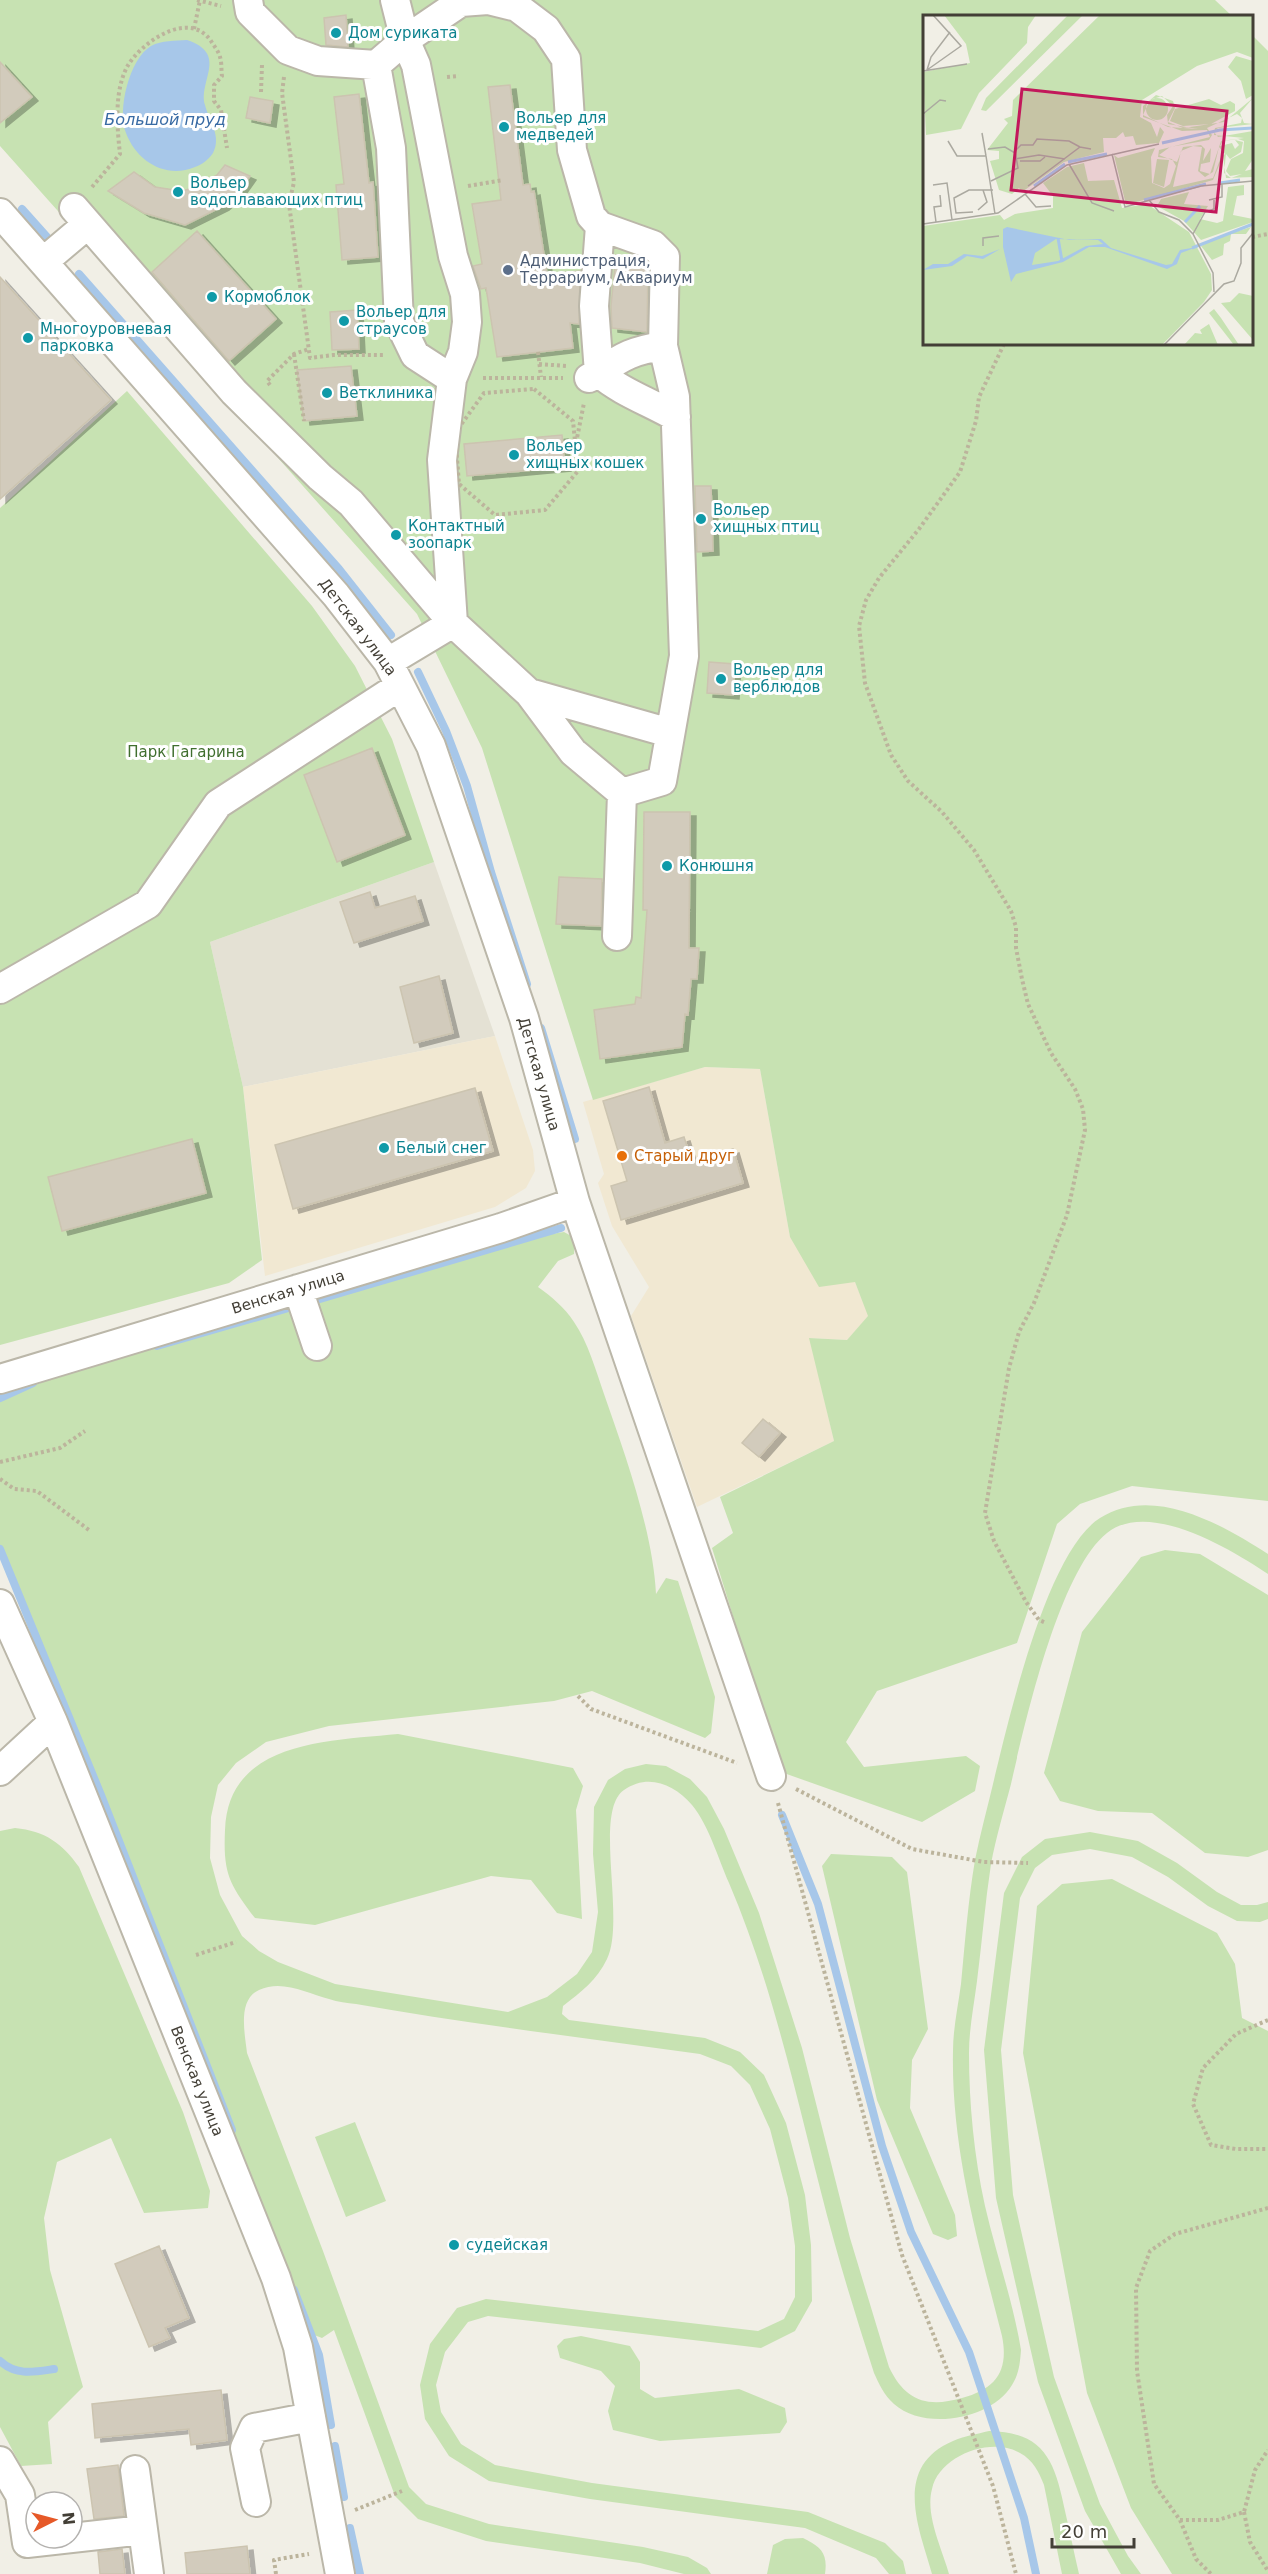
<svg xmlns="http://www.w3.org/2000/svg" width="1268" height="2574" font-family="'DejaVu Sans',sans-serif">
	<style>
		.residential { fill: #e4e1d4 }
		.commercial { fill: #f1e8d2 }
		.green { fill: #c7e2b2 }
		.water { fill: #a7c7e9 }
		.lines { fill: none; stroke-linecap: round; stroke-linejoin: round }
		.stream { stroke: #a7c7e9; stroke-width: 8 }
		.building { fill: #d2cbbc; stroke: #ccc4b0; stroke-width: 1.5; filter: url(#shadow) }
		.minor-casing { stroke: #bbb7a9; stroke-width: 32 }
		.path { stroke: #bcb49c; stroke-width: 4; stroke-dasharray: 3 3; stroke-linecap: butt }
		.minor { stroke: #fff; stroke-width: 28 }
		.culture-dot { fill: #0f9aa8; stroke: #fff; stroke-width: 2 }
		.service-dot { fill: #5c6f8a; stroke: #fff; stroke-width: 2 }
		.food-dot { fill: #e8710a; stroke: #fff; stroke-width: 2 }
		.labels { text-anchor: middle; stroke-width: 6; stroke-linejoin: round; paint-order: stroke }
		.culture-label { font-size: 15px; fill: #0d838f; stroke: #fff; text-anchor: start }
		.service-label { font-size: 15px; fill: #4e5e75; stroke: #fff; text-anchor: start }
		.street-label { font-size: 15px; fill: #433f36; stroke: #fff }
		.park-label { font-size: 15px; fill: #406f2f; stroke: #fff }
		.food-label { font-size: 15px; fill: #c56008; stroke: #fff; text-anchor: start }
		.water-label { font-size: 16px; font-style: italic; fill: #396ba4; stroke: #fff }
		.inset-river { fill: none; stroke: #a7c7e9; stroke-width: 3 }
		.inset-road { fill: none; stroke: #aba9a0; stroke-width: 1.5 }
		.view { fill: #c2185b; fill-opacity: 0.15; stroke: #c2185b; stroke-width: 3 }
		.inset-edge { fill: none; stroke: #433f36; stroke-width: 3 }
	</style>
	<defs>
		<filter id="shadow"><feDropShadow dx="6" dy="4" stdDeviation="0" flood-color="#0004"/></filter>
	</defs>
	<rect width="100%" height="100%" fill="#f1efe6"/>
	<!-- residential -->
	<path class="residential" d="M434 862 495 1036 243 1087 210 942Z"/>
	<!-- commercial -->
	<path class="commercial" d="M495 1036 533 1150 535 1171 526 1188 495 1207 265 1276 243 1087Z
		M705 1067 760 1069 790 1237 855 1282 869 1316 847 1340 810 1338 834 1441 697 1507 631 1316 649 1287 612 1226 598 1183 604 1174 583 1102Z"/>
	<!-- green -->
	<path class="green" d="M0 0H1215L1232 16H924V344H1252V35L1268 51V1501L1132 1486 1080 1504 1057 1524 1017 1643 877 1691 846 1742 864 1767 966 1756 980 1766 975 1791 922 1822 781 1772 712 1548 733 1533 720 1497 834 1441 809 1338 847 1340 868 1316 855 1282 819 1287 790 1237 760 1069 705 1067 593 1100 482 748 417 614 0 146V123L32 97 0 62Z
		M127 391 312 606 355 666 392 739 434 862 210 942 243 1087 262 1260 229 1283 0 1345V508Z
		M564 1232 575 1238 574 1254 558 1261 538 1287C552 1297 564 1307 574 1322 588 1342 596 1371 604 1394 625 1454 653 1532 656 1594L666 1578 678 1581 715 1697 711 1733 705 1738 592 1691 554 1701 329 1726 266 1742 236 1763 218 1785 211 1817 210 1858 220 1895 242 1936 259 1951 278 1962 335 1984 508 2012 547 1997 577 1974 592 1952 598 1912 593 1854 594 1807 608 1780 625 1769 646 1764 666 1766 690 1779 707 1797 724 1829 759 1913 802 2048 850 2238 889 2367C905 2401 927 2408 962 2398 996 2389 1009 2371 1002 2336 978 2242 951 2149 953 2051 953 2029 958 2006 961 1984 965 1943 968 1901 975 1860 980 1835 987 1809 993 1784 1008 1723 1046 1552 1100 1518 1153 1484 1223 1525 1268 1554V1574C1232 1550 1149 1499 1107 1533 1059 1571 1025 1723 1011 1784 1004 1811 996 1837 991 1864 985 1903 982 1942 977 1981 974 2005 969 2029 969 2053 969 2103 974 2156 985 2206 996 2254 1013 2301 1021 2350 1020 2363 1019 2374 1012 2385 991 2420 924 2431 894 2404 884 2395 879 2384 874 2373 860 2329 846 2285 834 2241 801 2121 778 1998 729 1883 718 1858 709 1826 692 1805 674 1784 648 1773 624 1790 593 1811 626 1920 607 1959 597 1980 581 1992 563 2006L562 2014 569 2020 705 2038 740 2052 764 2075 786 2123 805 2195 811 2245 812 2301 795 2331 761 2348 488 2316 468 2322 445 2352 436 2385 441 2412 461 2444 495 2465 592 2483 808 2512 885 2543 903 2561 906 2574H889L876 2558 805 2528 590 2499 489 2481 449 2456 425 2419 420 2385 430 2344 457 2308 486 2299 758 2331 784 2319 795 2297V2246L788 2198 770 2129 750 2085 731 2066 700 2054C585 2038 470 2024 356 2004 347 2003 338 2002 329 1999 307 1993 282 1979 259 1990 237 2000 245 2034 247 2053L323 2251 409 2487 426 2504 489 2524 643 2547 688 2557 707 2568 711 2574H684L640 2563 486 2541 418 2519 395 2496 334 2330 322 2338 309 2333 101 1796 0 1552V1402L11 1394 43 1382 294 1306 309 1340 328 1333 317 1299 532 1237Z
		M1165 1550 1200 1554 1268 1595V1850L1248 1857 1205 1853 1152 1813 1098 1811 1060 1801 1044 1773 1082 1632 1141 1557Z
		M398 1734 573 1768 583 1786 576 1810 582 1919 557 1913 531 1880 491 1876 315 1925 255 1918C229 1884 223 1873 225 1830 228 1740 330 1741 398 1734Z
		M15 1828C45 1831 62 1843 79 1867L183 2112 210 2191 208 2208 144 2213 111 2138 57 2162 44 2218 50 2270 83 2387 48 2422 52 2464 21 2466 0 2427V1831Z
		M1090 1832 1138 1841 1177 1863 1217 1892 1241 1905H1257L1268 1902V1919L1260 1922 1237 1921 1208 1906 1168 1877 1132 1857 1090 1849 1052 1855 1035 1868 1020 1898 1001 2050 1013 2195 1054 2377 1100 2504 1128 2556 1141 2574H1121L1085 2511 1038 2382 996 2198 984 2050 1004 1893 1022 1857 1045 1839Z
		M831 1854 892 1857 907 1872 928 2029 912 2060 910 2108 955 2215 957 2236 948 2240 933 2234 877 2100 822 1866Z
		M1112 1879 1217 1933 1235 1964 1242 2018 1268 2031V2574H1172L1131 2508 1087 2393 1023 2053 1037 1906 1062 1884Z
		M355 2122 386 2201 346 2217 315 2137Z
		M581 2336 630 2346 640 2362V2389L655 2398 739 2389 785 2408 787 2422 780 2433 660 2441 613 2430 608 2411 615 2386 601 2371 560 2358 557 2346 564 2339Z
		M989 2431C1045 2432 1055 2462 1065 2511 1070 2532 1074 2553 1079 2574H1062L1044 2485C1039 2472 1033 2460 1020 2453 991 2436 939 2456 932 2489 925 2515 942 2549 949 2574H932C919 2528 892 2467 953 2441 964 2436 977 2434 989 2431Z
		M803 2538C821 2547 828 2553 825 2574H767L773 2545 785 2539Z"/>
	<!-- water -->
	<path class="water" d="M187 40C229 54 198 81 205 105 209 121 222 136 213 153 209 159 202 165 195 167 166 179 137 162 126 133 117 111 129 59 151 46 162 40 175 41 187 40Z"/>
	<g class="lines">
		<!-- stream -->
		<path class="stream" d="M22 209 47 237
			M79 274 339 569 391 635
			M418 672 446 731 467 786 491 872 527 984
			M541 1028 575 1139
			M320 1299 561 1228
			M157 1346 292 1307
			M0 1398 33 1383
			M0 1549 101 1795 232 2130
			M782 1815 818 1904 882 2146 911 2232 969 2352 1024 2518 1036 2574
			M294 2290 319 2355 331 2425
			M0 2361C16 2376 34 2372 54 2369
			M335 2446 344 2497
			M350 2528 360 2574"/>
	</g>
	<!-- building -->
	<path class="building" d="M346 15 348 47 326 45 324 18Z
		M0 62 32 97 0 123Z
		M510 85 523 185 530 184 531 192 534 191 547 274 580 271 579 324 570 323 573 348 497 357 486 288 481 289 473 266 482 264 472 204 501 200 488 87Z
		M359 94 369 183 373 182 378 257 342 260 336 185 344 184 334 97Z
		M250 97 273 101 270 123 246 118Z
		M225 165 250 176 238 193 223 206 185 225 144 213 108 191 134 172 155 187 181 191 194 188 217 175Z
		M197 231 276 319 229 361 152 272Z
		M616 255 640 258 648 264 647 332 612 328 611 306Z
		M0 277 111 400 0 499Z
		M357 310 359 349 332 350 330 312Z
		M351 366 357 416 304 421 297 370Z
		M562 435 565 467 467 476 464 444Z
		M695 486H711L713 551 697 552Z
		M709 662 735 664 733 695 707 693Z
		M372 748 405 835 337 862 304 775Z
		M644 812H690L689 948H699L697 979H691L688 1015 685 1014 682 1047 600 1059 594 1010 635 1004 636 997 641 998 647 910H643Z
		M559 877 602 879 601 926 556 924Z
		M370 892 375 908 415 896 423 921 354 943 340 902Z
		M439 976 453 1033 414 1043 400 987Z
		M649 1087 665 1143 684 1137 692 1162 733 1149 743 1183 621 1220 611 1186 627 1181 603 1101Z
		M475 1088 493 1151 293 1209 275 1145Z
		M192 1139 206 1193 62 1231 48 1177Z
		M763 1419 780 1433 759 1457 742 1443Z
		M159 2246 189 2318 165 2328 170 2338 149 2347 115 2264Z
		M221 2390 227 2440 191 2445 189 2429 95 2438 92 2404Z
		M118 2465 124 2516 94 2519 87 2469Z
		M247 2546 250 2574H187L185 2553Z
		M122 2549 125 2574H100L98 2552Z"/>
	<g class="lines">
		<!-- minor casing -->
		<g class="minor-casing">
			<path id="minor" d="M248 0 250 12 288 50 318 61 376 65 405 40 461 2 488 0 517 7 546 29 566 59 572 150 591 216 600 226 653 245 665 257 663 346 675 397 684 656 662 781 622 793
				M395 0 405 40 416 65 453 256 465 294 467 322 463 352 452 379 442 460 453 623
				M376 65 391 148 399 322 415 355 452 379
				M74 208 234 392 320 477 351 503 453 623 529 693 573 752 622 793 617 936
				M0 213 336 595 388 662 431 746 524 1018 575 1202 771 1776
				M43 262 88 224
				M663 346C635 350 622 356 599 373 621 392 650 402 676 417
				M589 378 599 373 594 306 600 226
				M388 662 453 623
				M529 693 670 733
				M0 989 148 904 218 804 400 686
				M298 1289 317 1346
				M0 1379 501 1228 575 1202
				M0 1604 53 1722 276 2278 298 2347 340 2574
				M0 1771 53 1722
				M0 2461 20 2495 27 2543 143 2530
				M135 2470 149 2574
				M256 2502 245 2448 254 2428 311 2417"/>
		</g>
		<!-- path -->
		<path class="path" d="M197 0 221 6
			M194 29 200 0
			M284 77 282 93 294 182 289 204 310 358 333 355H385
			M447 77 459 76
			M261 92 262 65
			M468 186 503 180
			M92 187 120 154C117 127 114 92 127 67 141 42 189 9 211 41 214 46 219 52 220 57 222 63 221 70 222 76L214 85V101L221 110 227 148
			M1252 237 1268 234
			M1004 344 979 397 976 421 960 472 919 529 879 578 866 600 859 626 865 683 891 755 908 781 942 812 974 850 1011 911 1016 927V948L1022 979 1028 1004 1051 1053 1075 1089 1083 1109 1085 1130 1067 1215 1034 1303 1019 1332 1009 1368 985 1513 994 1541 1026 1602 1039 1620 1046 1623
			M538 352 541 377
			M294 354 304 421
			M539 364 566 366
			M483 378H563
			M270 385 267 381 294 354 309 349
			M534 389 573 421 578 471 545 510 495 515 459 484 455 433 484 393Z
			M576 443 584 403
			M0 1462 60 1448 85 1431
			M0 1479 14 1489 37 1491 89 1530
			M578 1696 591 1709 737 1763
			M796 1789 912 1849 984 1862 1028 1863
			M778 1803 902 2255 993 2486 1016 2574
			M196 1955 236 1942
			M1268 2020 1236 2034 1203 2068 1193 2104 1211 2145 1236 2149H1268
			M1268 2208 1175 2234 1150 2251 1136 2288 1137 2371 1154 2484 1180 2520H1218L1244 2512 1255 2470 1268 2450
			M355 2510 402 2491
			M1244 2512 1250 2542 1268 2571
			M1180 2520 1196 2559 1211 2574
			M276 2574 274 2560 309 2554"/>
		<!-- minor -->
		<use href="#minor" class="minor"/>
	</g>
	<!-- markers -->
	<g class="culture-dot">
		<circle cx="336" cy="33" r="6"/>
		<circle cx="504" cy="127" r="6"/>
		<circle cx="178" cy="192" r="6"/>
		<circle cx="212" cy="297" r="6"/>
		<circle cx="344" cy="321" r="6"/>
		<circle cx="28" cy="338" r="6"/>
		<circle cx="327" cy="393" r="6"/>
		<circle cx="514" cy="455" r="6"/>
		<circle cx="701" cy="519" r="6"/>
		<circle cx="396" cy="535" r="6"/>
		<circle cx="721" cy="679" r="6"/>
		<circle cx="667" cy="866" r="6"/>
		<circle cx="384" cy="1148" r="6"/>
		<circle cx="454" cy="2245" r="6"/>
	</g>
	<circle class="service-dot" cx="508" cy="270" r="6"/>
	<circle class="food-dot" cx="622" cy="1156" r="6"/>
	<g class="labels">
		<!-- culture labels -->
		<g class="culture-label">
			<text x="348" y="38">Дом суриката</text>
			<text x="516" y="123">Вольер для<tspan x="516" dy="17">медведей</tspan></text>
			<text x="190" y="188">Вольер<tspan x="190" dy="17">водоплавающих птиц</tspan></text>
			<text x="224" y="302">Кормоблок</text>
			<text x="356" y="317">Вольер для<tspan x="356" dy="17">страусов</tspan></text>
			<text x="40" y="334">Многоуровневая<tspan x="40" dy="17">парковка</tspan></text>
			<text x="339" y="398">Ветклиника</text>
			<text x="526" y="451">Вольер<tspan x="526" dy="17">хищных кошек</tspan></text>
			<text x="713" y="515">Вольер<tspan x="713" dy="17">хищных птиц</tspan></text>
			<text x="408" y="531">Контактный<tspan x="408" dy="17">зоопарк</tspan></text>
			<text x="733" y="675">Вольер для<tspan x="733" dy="17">верблюдов</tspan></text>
			<text x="679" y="871">Конюшня</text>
			<text x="396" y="1153">Белый снег</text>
			<text x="466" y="2250">судейская</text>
		</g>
		<!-- service labels -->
		<g class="service-label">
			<text x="520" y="266">Администрация,<tspan x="520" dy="17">Террариум, Аквариум</tspan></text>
		</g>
		<!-- street labels -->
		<g class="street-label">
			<text transform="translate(358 627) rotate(53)" y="5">Детская улица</text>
			<text transform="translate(539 1074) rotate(74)" y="5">Детская улица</text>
			<text transform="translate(288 1292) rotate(-17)" y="5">Венская улица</text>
			<text transform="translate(197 2081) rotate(68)" y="5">Венская улица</text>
		</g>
		<!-- park labels -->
		<g class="park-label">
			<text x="186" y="757">Парк Гагарина</text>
		</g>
		<!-- food labels -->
		<g class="food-label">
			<text x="634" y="1161">Старый друг</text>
		</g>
		<!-- water labels -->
		<g class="water-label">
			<text x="165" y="125">Большой пруд</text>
		</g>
	</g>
	<!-- overview -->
	<g transform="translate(923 15)">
		<rect width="330" height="330" fill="#f1efe6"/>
		<path d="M21 0H113L105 12 104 28 56 78 38 114 3 120 0 57 47 48 43 29ZM145 0H160L63 96 58 95 63 83ZM177 0H330V43L314 37 274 51 219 85 217 102 228 108 234 122 237 112 241 117 236 128 213 130 210 121 202 122 200 117 193 123H180L181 137 141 147 99 177 96 173 89 179 76 175 67 146 76 144V136L64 135 85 108 81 104 89 101 90 85ZM313 41 330 46V80L323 84 318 66 305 52ZM233 80 250 86 252 93 245 107 260 113 301 107 330 83 317 98 321 108 330 109 295 113 291 117 295 122 330 116V144L322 156 330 154V162L303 163 300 141 290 165 203 190 191 140 195 143 232 133 228 142 229 168 241 173 247 169 253 151 249 144 235 142 236 135 287 122 284 115 259 116 220 102V91ZM239 81 250 91 244 100 245 109 275 114 245 112 220 100 227 85ZM314 99 319 103 318 108 292 113 291 120 321 123 298 126 287 159 277 156 278 149 287 147 288 133 280 146 282 134 278 130 260 132 254 147 236 140 247 132 286 125 289 120 284 113ZM315 124 321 126 320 138 308 144 303 156 307 161 319 159 308 163 301 158 303 139 307 144 318 137 320 127 312 125 316 130 312 134 309 128 297 131 300 126ZM270 131 279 132 275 156 282 162 290 157 296 132 302 139 298 142 290 163 250 172 258 136ZM223 94a11 11 0 1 1 22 0a11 11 0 1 1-22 0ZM286 84 298 90 307 86 312 89V96L288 109 260 111 247 106 252 94ZM234 144 246 145 241 172 230 168ZM161 148 165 166 191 165 199 193 224 189 266 217 288 259 289 275 281 287 239 330H0V211L77 200 81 205 92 199 130 193V181L120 168 144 152ZM321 170V180L314 181 310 200 330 204V207L278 225 261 206 234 191 238 184 266 177 261 189 285 191 277 204 294 208 300 206 305 172ZM328 212 323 219H308L307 226 301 229 300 240 289 245 278 231 296 222ZM316 278 330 281V325L298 288 307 287ZM291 294 298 303 316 330H311L286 298ZM286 309 295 330H261L272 318 279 319 277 315Z" fill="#c7e2b2" fill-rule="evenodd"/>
		<path d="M84 212 146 225 178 224 188 233 243 250 249 249 257 235 274 232 258 238 254 249 244 254 182 232H166L140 247 93 259 88 267 80 232V214ZM133 224 175 225 180 229 163 231 135 246 109 250 112 238ZM77 234 60 244 44 241 29 251 0 255 10 249H25L41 239 59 241Z" fill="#a7c7e9" fill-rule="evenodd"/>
		<path class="inset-river" d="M239 128 297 115 330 113M145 147 184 139M297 168 317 165M111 171 142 149M221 185 283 169M262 207 277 191M135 223 139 246M269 233 330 209"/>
		<path class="inset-road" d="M4 55 38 31 10 0M4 55 8 42 27 17M0 56 44 49M0 99 17 85 23 86M59 118 63 141M25 126 34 141H63L72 199M65 134 82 132 92 138M189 139 202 192 278 171 330 166M91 144 116 140 142 144M97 146H117L122 142M146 149 169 188 191 196M68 166 95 153 92 136 98 130H110L114 124 146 126 157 132M10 170 24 168 29 205M105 171 157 132 168 134M102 179 113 192 128 191M226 185 236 197 256 205 270 219 290 258 291 277M286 185 299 182V169M55 195 64 187 60 175M50 197 33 198 31 183 46 175H70M13 207 11 192 18 191 17 180M0 209 75 198 144 150 236 129M270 219 282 197 291 194V185M60 231V223L76 221M241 330 301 269 311 266 318 248V233L330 218"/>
		<path class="view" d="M99 74 304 96 293 197 88 175Z"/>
		<rect width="330" height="330" class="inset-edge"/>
	</g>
	<!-- north arrow -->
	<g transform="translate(54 2520) rotate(84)"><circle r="28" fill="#ffffff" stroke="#b4b2af" stroke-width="1.5"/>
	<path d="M0-4.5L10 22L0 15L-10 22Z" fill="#e65928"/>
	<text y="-9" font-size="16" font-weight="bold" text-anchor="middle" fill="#433f36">N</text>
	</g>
	<!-- scale -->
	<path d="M1052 2538v9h82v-9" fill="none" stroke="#433f36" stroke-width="3"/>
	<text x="1061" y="2538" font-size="18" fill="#433f36" stroke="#ffffff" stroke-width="4.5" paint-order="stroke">20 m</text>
</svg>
